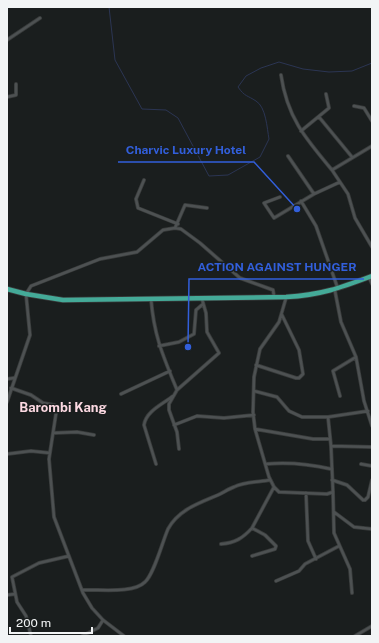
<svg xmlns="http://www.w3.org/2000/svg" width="379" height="643" font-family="'Public Sans',sans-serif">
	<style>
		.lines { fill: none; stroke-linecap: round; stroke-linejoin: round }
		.stream { stroke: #2b3553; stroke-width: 1 }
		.street-casing { stroke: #393c3c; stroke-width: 4 }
		.highway-casing { stroke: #393c3c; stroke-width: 6 }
		.street { stroke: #4d5152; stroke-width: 2.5 }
		.highway { stroke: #44aa98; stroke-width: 4.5 }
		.labels { text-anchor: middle; stroke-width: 3; stroke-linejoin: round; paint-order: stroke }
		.quarter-label { font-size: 13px; font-weight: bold; fill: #fcd9e2; stroke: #1a1e1e }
		.leader { fill: none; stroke: #325fdb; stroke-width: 1.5 }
		.callout-dot { fill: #325fdb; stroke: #1a1e1e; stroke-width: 1.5 }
		.callout-label { font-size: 12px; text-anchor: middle; font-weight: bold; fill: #325fdb; stroke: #1a1e1e; stroke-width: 3; stroke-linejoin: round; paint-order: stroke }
	</style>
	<rect width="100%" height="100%" fill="#1a1e1e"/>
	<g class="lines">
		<!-- stream -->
		<path class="stream" d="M109 7 115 60 142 109 166 110 178 118 209 176 228 175 260 157 269 139C267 128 266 107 256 101 247 95 245 97 238 87L246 76 261 68 279 62 303 69 329 72 352 71 372 63"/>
		<!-- street casing -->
		<g class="street-casing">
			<path id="street" d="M7 40 40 18
				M281 75C287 117 305 138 332 170
				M7 97 16 95V84
				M354 106 364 108 372 121
				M319 117 352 157
				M301 131 329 108 326 94
				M288 156 314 194
				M144 180 136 199 138 208 178 224
				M340 182 332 170 372 146
				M280 197 264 203 274 218 314 194 340 182 348 194 355 218 372 247
				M301 201 316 226 338 289
				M175 228 185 205 207 208
				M369 277 372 284
				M335 291 341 322 356 357 364 401 372 426
				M286 298 279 322 260 349 254 377 253 412 255 429 269 477 274 487 279 492 327 494 333 492 331 446 372 447
				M151 299C154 336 163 356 177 390L169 404V410L177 432 179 449
				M159 346 179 342 194 334 196 310 203 304
				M256 365 296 378H299L303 374 299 350 282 315
				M7 379 14 378
				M11 388 31 395 43 403 54 405 57 407 49 459 54 517 83 593 92 608 103 620 124 636
				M177 390 219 353 207 332 206 313 202 299
				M254 391 277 397 289 411 302 417H328L368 411
				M121 394 170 371
				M340 396 333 371 356 357
				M7 402 30 335 26 294 31 286 100 259 137 252 163 230 175 228 181 229 200 243 240 278 273 290 274 296
				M328 417 331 446
				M174 425 197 416 224 418 254 415
				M255 429 313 439H330
				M53 433 77 432 94 435
				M7 454 31 451 50 453
				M156 464 144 425C146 411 163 404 173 396
				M266 464C288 462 309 464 331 469
				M361 464 372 466
				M332 480 347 485 363 500H365L368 497 372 480
				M333 492 334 533 350 569 352 593
				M306 493 308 541 316 559
				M334 512 354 527 372 529
				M252 528 265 535 276 546 275 549 252 556
				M221 544C235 543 243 538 252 528L274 487
				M276 581 299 571 305 564 339 546
				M82 590C99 589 133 594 145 582 154 574 162 543 168 529 178 510 199 503 218 495 223 493 228 489 234 487 244 482 259 482 270 480
				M7 595 15 594
				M31 636 26 616 17 602 12 577 39 563 69 556
				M82 636 98 628 103 620
				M355 636 372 626"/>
		</g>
		<!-- highway casing -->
		<g class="highway-casing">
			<path id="highway" d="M7 289 26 294 63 300 286 297C321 295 340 288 372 276"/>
		</g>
		<!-- street -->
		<use href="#street" class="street"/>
		<!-- highway -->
		<use href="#highway" class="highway"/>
	</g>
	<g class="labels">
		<!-- quarter labels -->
		<g class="quarter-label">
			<text x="63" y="412">Barombi Kang</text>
		</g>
	</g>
	<!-- callouts -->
	<path class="leader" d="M297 209L254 162H118M188 347L189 279H364"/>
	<g class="callout-dot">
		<circle cx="297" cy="209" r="4"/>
		<circle cx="188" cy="347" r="4"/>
	</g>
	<g class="callout-label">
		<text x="186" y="154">Charvic Luxury Hotel</text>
		<text x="277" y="271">ACTION AGAINST HUNGER</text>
	</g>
	<!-- border -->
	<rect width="379" height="643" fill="none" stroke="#f2f4f5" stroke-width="16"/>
	<!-- scale -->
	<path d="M10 627v6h82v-6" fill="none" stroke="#f2f4f5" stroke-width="2"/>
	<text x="16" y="627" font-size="12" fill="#f2f4f5" stroke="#1a1e1e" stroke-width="3" paint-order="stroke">200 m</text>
</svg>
